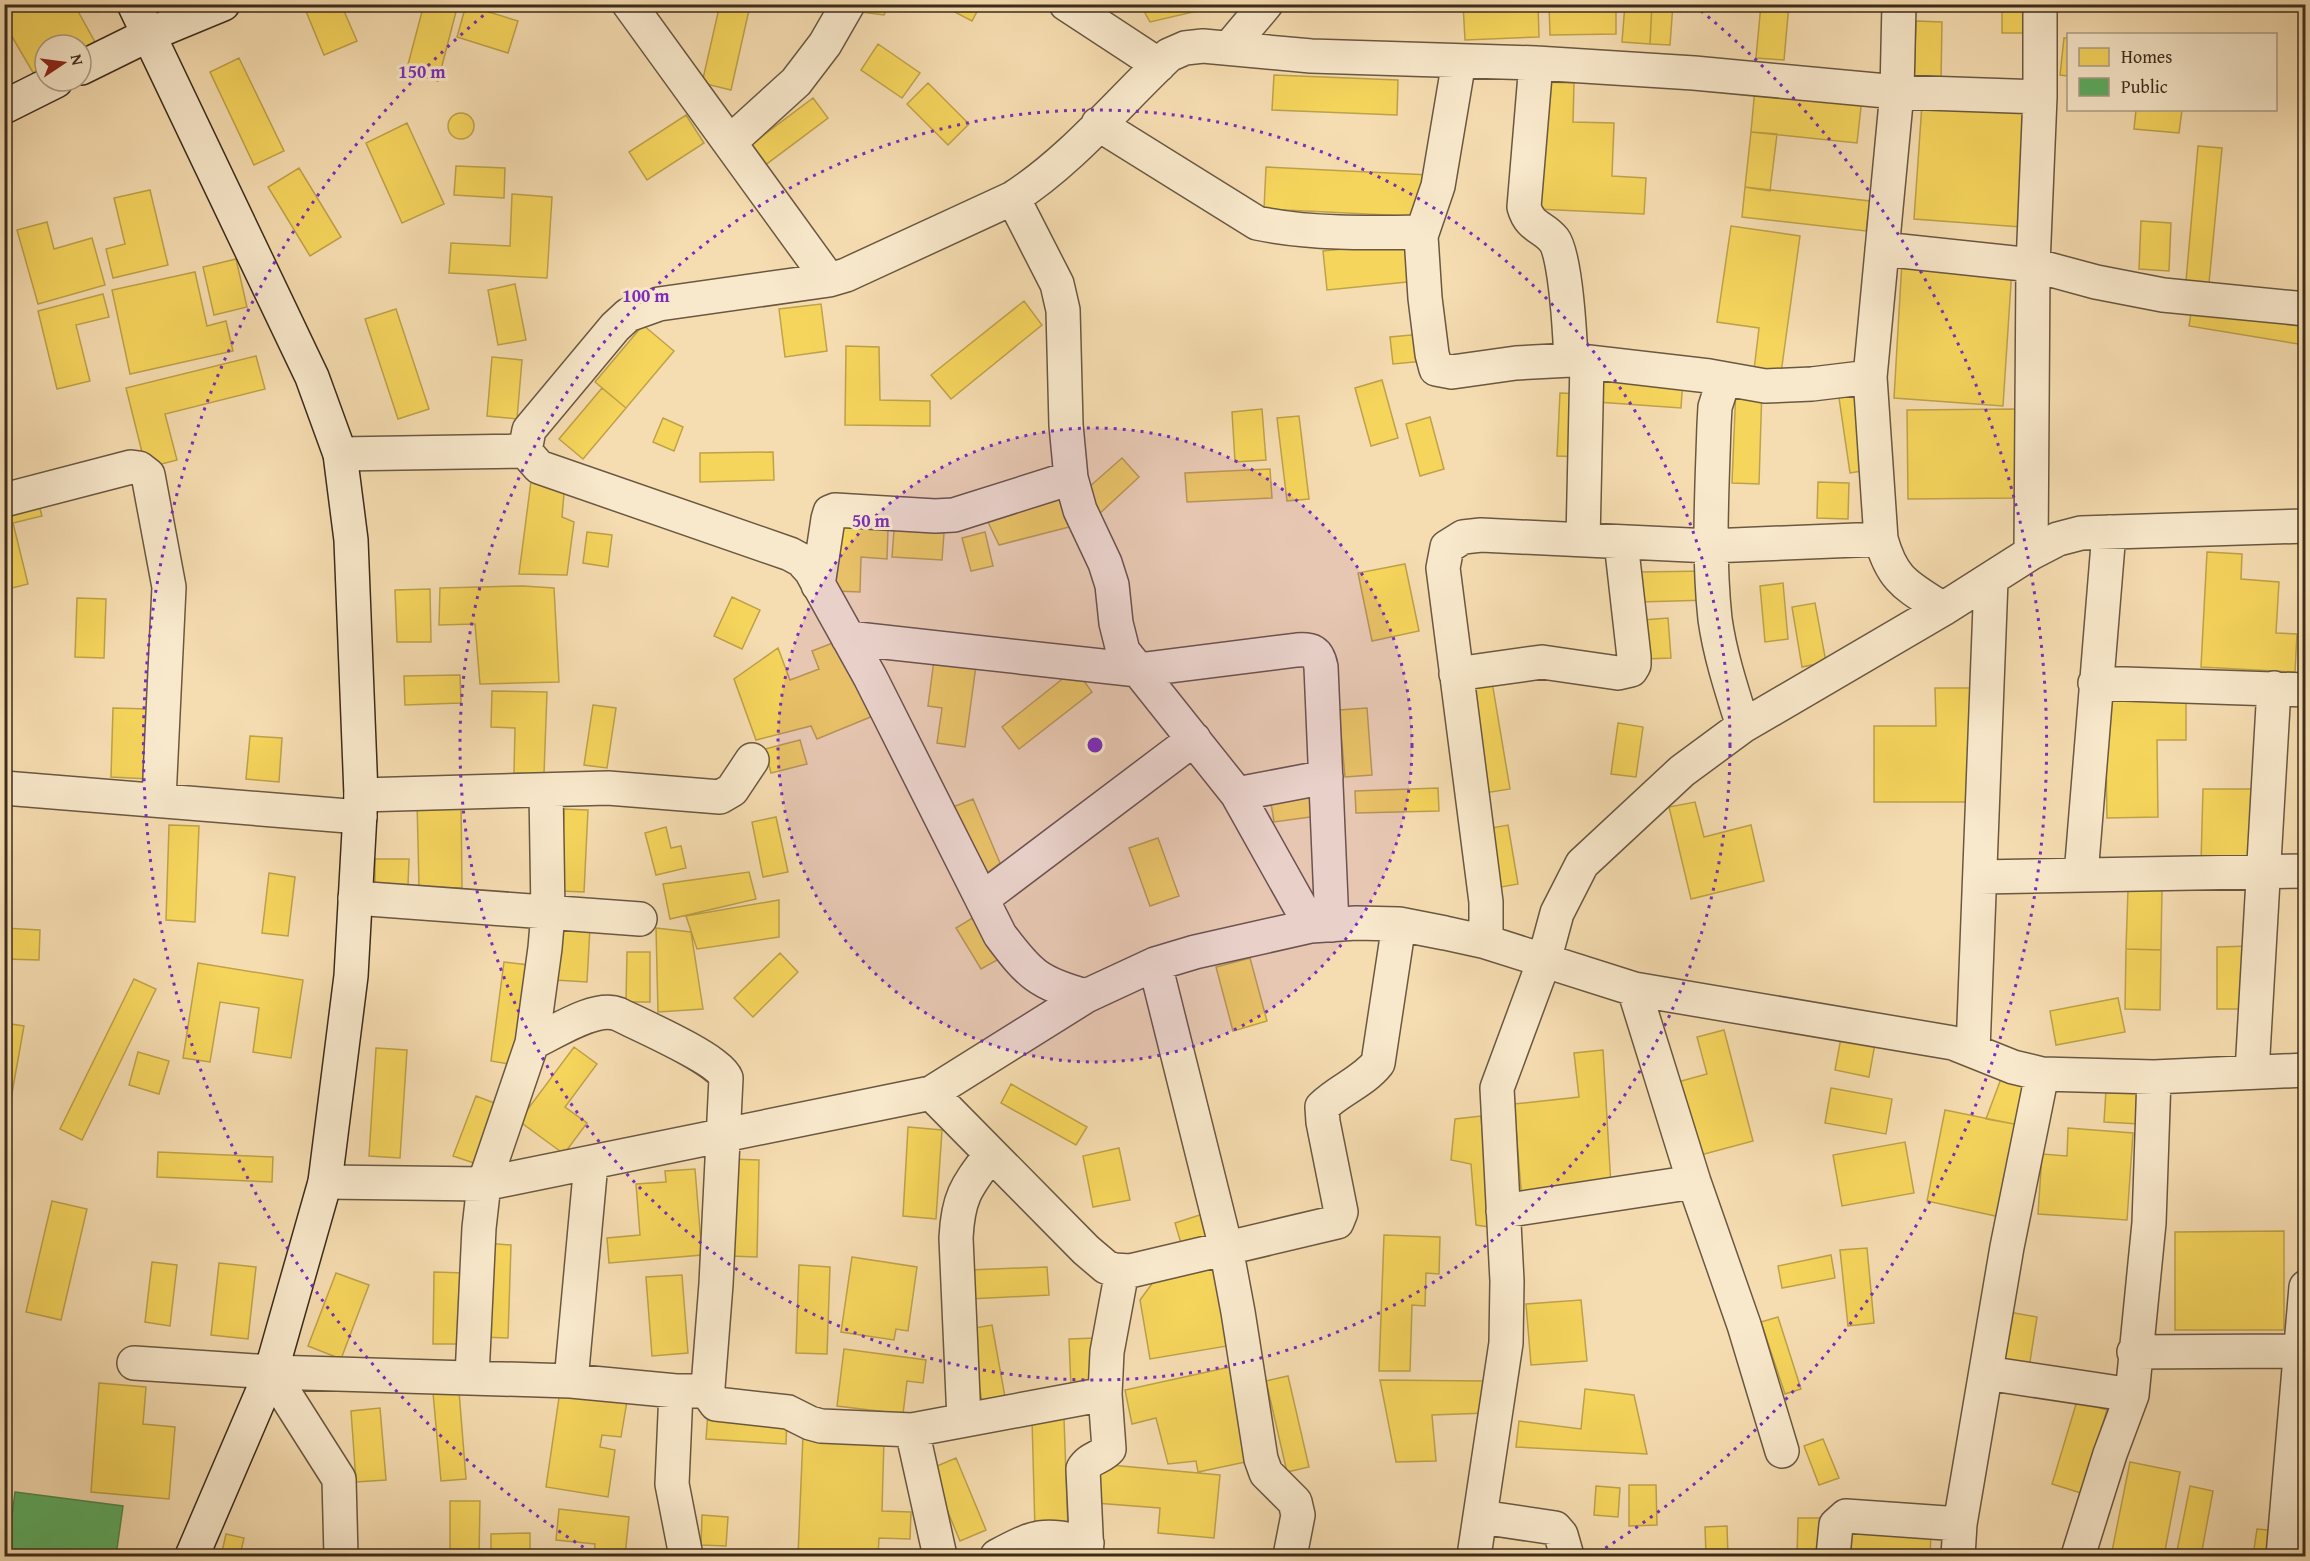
<svg xmlns="http://www.w3.org/2000/svg" width="2310" height="1561" font-family="'Gentium Book Plus',serif">
	<style>
		.homes { fill: #f6d55c; stroke: #bea249; stroke-width: 1.5 }
		.public { fill: #5aae61; stroke: #51874c; stroke-width: 1.5 }
		.lines { fill: none; stroke-linecap: round; stroke-linejoin: round }
		.street-casing { stroke: #6a5841; stroke-width: 36 }
		.secondary-casing { stroke: #3b2c1c; stroke-width: 36 }
		.street { stroke: #f9e9cc; stroke-width: 33 }
		.secondary { stroke: #f9e9cc; stroke-width: 33 }
		.ring { fill: none; stroke: #7b2cbf; stroke-width: 3; stroke-dasharray: 3 6 }
		.centre { fill: #7b2cbf; stroke: #f9e9cc; stroke-width: 3 }
		.ring-label { font-size: 18px; text-anchor: middle; font-weight: bold; fill: #7b2cbf; stroke: #f9e9cc; stroke-width: 6; stroke-linejoin: round; paint-order: stroke }
	</style>
	<rect width="100%" height="100%" fill="#f6ddb1"/>
	<filter id="stains"><feTurbulence type="fractalNoise" baseFrequency=".00333" numOctaves="4"/><feColorMatrix values="0 0 0 0 .2 0 0 0 0 .09 0 0 0 0 .02 0 0 0 .5 -.17"/></filter>
	<radialGradient id="worn" r=".72"><stop offset=".6" stop-color="#630" stop-opacity="0"/><stop offset="1" stop-color="#630" stop-opacity=".3"/></radialGradient>
	<!-- homes -->
	<path class="homes" d="M4 4H74L95 42 81 50V45H45V70L35 76 4 23Z
		M303 4H341L357 41 324 55Z
		M424 4H458L438 81 406 72Z
		M720 4 749 10 731 90 702 83Z
		M864 4H889L884 15 860 12Z
		M946 4H981L972 21 945 7Z
		M1140 4H1219V6L1150 22Z
		M1463 4H1538L1539 37 1465 40Z
		M1549 4H1616V34L1550 35Z
		M1625 4H1652L1650 44 1622 42Z
		M1652 4H1673L1670 45 1650 44Z
		M1703 4H1745L1744 9Z
		M1761 4H1789L1784 60 1756 58Z
		M2002 4H2035V33H2002Z
		M466 5 518 21 508 53 457 37Z
		M1916 21 1942 22 1941 82 1914 81Z
		M2064 38H2068V76L2060 75Z
		M878 44 920 73 902 98 861 70Z
		M239 58 284 151 254 165 210 72Z
		M4 70 11 84 4 87Z
		M1274 75 1398 80 1397 115 1272 110Z
		M1542 82 1574 83 1573 122 1614 123 1612 176 1646 178 1644 214 1536 209Z
		M928 83 969 124 948 145 907 104Z
		M1755 88 1862 98 1857 143 1751 132Z
		M813 98 828 118 760 169 745 149Z
		M1922 104 2029 111 2021 227 1914 219Z
		M2136 110H2182L2179 133 2134 129Z
		M448 126a13 13 0 1 1 26 0a13 13 0 1 1-26 0Z
		M686 115 704 143 647 180 629 152Z
		M407 123 444 204 402 223 366 143Z
		M1751 132 1777 134 1770 191 1745 187Z
		M2198 146 2222 148 2209 283 2186 281Z
		M456 166 505 168 504 198 454 195Z
		M1266 167 1430 175 1428 217 1264 209Z
		M299 168 341 237 310 256 268 187Z
		M1745 187 1870 201 1866 231 1742 217Z
		M150 190 168 265 113 278 106 249 125 244 114 198Z
		M512 194 552 197 547 278 449 273 451 243 510 246Z
		M2141 221 2171 223 2169 271 2139 269Z
		M47 222 54 249 92 238 105 285 38 304 17 230Z
		M1731 226 1800 236 1781 373 1754 370 1759 328 1717 322Z
		M1413 242 1417 281 1327 290 1323 251Z
		M236 259 247 307 214 315 203 267Z
		M1902 261 2012 268 2003 406 1894 398Z
		M195 272 207 326 226 321 233 351 130 374 112 290Z
		M515 284 526 340 498 345 488 290Z
		M103 294 109 317 76 325 90 381 57 389 38 311Z
		M2193 300 2306 318 2304 345 2189 326Z
		M1024 301 1042 325 951 399 931 375Z
		M821 304 827 351 785 357 779 309Z
		M396 309 429 409 398 419 365 319Z
		M643 325 674 351 626 408 595 382Z
		M1422 334 1424 361 1393 364 1390 337Z
		M846 346 879 347 880 400 930 401V426L845 425Z
		M256 356 265 389 165 414 177 460 146 468 126 388Z
		M492 357 522 360 517 419 487 416Z
		M1599 373 1683 378 1681 408 1597 402Z
		M1382 380 1398 438 1371 446 1355 388Z
		M1736 387 1762 388 1759 484 1732 483Z
		M1863 387 1875 469 1850 473 1838 391Z
		M602 388 626 408 583 459 559 439Z
		M1560 393 1583 394 1581 457 1557 456Z
		M1262 409 1266 460 1235 462 1232 412Z
		M2015 409 2016 498 1908 499 1907 410Z
		M1299 416 1309 499 1287 501 1277 418Z
		M1430 417 1444 469 1420 476 1406 424Z
		M663 418 683 427 674 451 653 442Z
		M773 452 774 480 700 482V453Z
		M1122 458 1139 477 1098 515 1080 495Z
		M1270 469 1272 498 1187 502 1185 473Z
		M531 481 564 493 562 517 574 522 567 575 519 574Z
		M1818 482 1849 483 1848 519 1817 518Z
		M36 494 42 516 13 523 28 584 4 590V502Z
		M1065 497 1077 525 999 545 987 520Z
		M838 526 888 528 887 559 861 557 860 592 836 591Z
		M894 530 944 533 942 560 892 557Z
		M587 532 612 535 608 567 583 563Z
		M985 532 993 566 971 571 962 538Z
		M2207 552 2242 554 2241 579 2279 582 2276 633 2297 634 2295 672 2201 667Z
		M1405 564 1419 631 1372 641 1358 573Z
		M1709 571 1710 600 1639 602V572Z
		M1783 583 1788 639 1765 642 1760 586Z
		M523 586 554 588 559 682 480 684 475 624 439 625 440 588Z
		M430 589 431 642H397L395 590Z
		M732 597 760 610 742 649 714 636Z
		M77 598 106 599 104 658 75 657Z
		M1815 603 1826 662 1802 667 1792 607Z
		M1668 618 1671 658 1645 659 1643 620Z
		M843 639 873 716 817 739 811 726 756 740 734 679 778 648 790 680 819 669 812 651Z
		M935 652 977 658 965 747 937 743 942 708 928 706Z
		M1075 669 1092 692 1019 749 1002 727Z
		M1490 670 1510 789 1485 793 1466 674Z
		M460 675 461 703 405 705 404 676Z
		M1935 688H1973L1974 802H1874V726H1936Z
		M2186 690V740H2157L2158 817 2107 818 2105 692Z
		M492 691 547 692 544 774 514 773 515 728 491 727Z
		M593 705 616 708 607 768 584 765Z
		M113 708 151 709 149 779 111 777Z
		M1367 708 1372 775 1345 777 1339 710Z
		M1618 723 1643 727 1636 777 1611 774Z
		M250 736 282 738 279 782 246 779Z
		M800 740 807 764 771 773 765 749Z
		M1321 784 1325 815 1274 822 1269 791Z
		M1438 788 1439 811 1356 813 1355 791Z
		M2203 789H2254L2252 864 2201 863Z
		M461 799 462 888 419 887 417 800Z
		M973 799 1000 863 982 877 953 807Z
		M1695 802 1704 837 1751 825 1764 881 1691 899 1669 807Z
		M564 809 588 810 584 892 561 891Z
		M776 817 788 872 763 877 752 822Z
		M169 825 199 826 195 922 166 920Z
		M1508 825 1518 884 1496 888 1486 829Z
		M666 827 671 848 681 846 686 868 656 875 645 833Z
		M1158 838 1179 896 1150 906 1129 848Z
		M375 859H409L408 885 375 884Z
		M749 872 756 899 670 919 663 884Z
		M269 873 295 877 288 936 262 933Z
		M2128 889H2162L2161 950 2126 949Z
		M779 900V937L697 949 686 916Z
		M974 917 999 959 981 969 956 928Z
		M557 926 590 927 587 982 555 980Z
		M4 928 40 930 39 960 4 959Z
		M656 928 691 932 703 1009 658 1012Z
		M2250 946 2251 1009H2217V947Z
		M2126 949 2161 950 2160 1010 2125 1009Z
		M627 952H650V1002H626Z
		M780 953 798 972 753 1017 734 998Z
		M1250 958 1267 1021 1233 1031 1216 967Z
		M504 962 529 965 515 1065 491 1061Z
		M198 963 303 980 291 1058 253 1052 259 1008 220 1002 210 1062 183 1058Z
		M134 979 156 989 82 1140 60 1129Z
		M2118 998 2125 1032 2056 1045 2050 1011Z
		M4 1023 24 1026 9 1110 4 1109Z
		M1724 1030 1753 1141 1693 1157 1674 1083 1707 1074 1697 1037Z
		M1842 1032 1876 1038 1869 1077 1835 1070Z
		M574 1047 597 1064 565 1107 587 1123 564 1154 519 1121Z
		M376 1048 407 1050 400 1158 369 1156Z
		M1603 1050 1611 1186 1522 1201 1514 1104 1579 1097 1574 1053Z
		M138 1052 169 1061 159 1094 129 1085Z
		M2002 1076 2034 1082 2019 1125 1986 1119Z
		M1011 1084 1087 1127 1076 1145 1001 1103Z
		M1831 1088 1892 1099 1886 1134 1825 1123Z
		M2106 1090 2142 1093 2140 1124 2104 1122Z
		M476 1096 497 1104 474 1163 453 1156Z
		M1945 1110 2019 1125 2000 1217 1927 1201Z
		M1481 1116 1490 1227 1476 1225 1471 1164 1451 1160 1455 1119Z
		M908 1127 942 1130 936 1219 903 1216Z
		M2068 1128 2133 1133 2127 1220 2038 1214 2042 1154 2067 1156Z
		M1905 1142 1914 1193 1842 1206 1833 1155Z
		M1119 1148 1130 1200 1093 1207 1083 1156Z
		M158 1152 273 1157 272 1182 157 1177Z
		M730 1159 759 1160 757 1257 729 1256Z
		M695 1169 702 1255 609 1263 607 1238 640 1235 636 1184 666 1182 665 1171Z
		M52 1201 87 1209 61 1320 26 1312Z
		M1206 1213 1215 1240 1183 1250 1175 1223Z
		M2284 1231V1330H2175V1232Z
		M1384 1235 1440 1237 1439 1274 1426 1273 1425 1306 1412 1305 1410 1371H1379Z
		M484 1243 511 1245 508 1338 481 1337Z
		M1867 1248 1874 1323 1848 1326 1840 1250Z
		M1831 1255 1835 1278 1782 1288 1778 1266Z
		M852 1257 917 1267 908 1331 896 1329 894 1340 841 1332Z
		M152 1262 177 1265 170 1326 145 1322Z
		M219 1263 256 1267 248 1339 211 1335Z
		M799 1265 830 1267 827 1354 796 1353Z
		M1047 1267 1049 1295 969 1299 968 1270Z
		M1219 1267 1233 1345 1150 1359 1140 1300 1157 1277Z
		M434 1272 465 1273 463 1344H433Z
		M336 1273 369 1285 341 1359 308 1346Z
		M682 1275 688 1353 652 1356 646 1277Z
		M1581 1300 1587 1361 1531 1365 1526 1304Z
		M2009 1312 2037 1317 2029 1368 2002 1364Z
		M1778 1317 1801 1389 1785 1394 1761 1322Z
		M992 1325 1005 1397 982 1401 968 1329Z
		M1095 1338 1098 1387 1071 1388 1069 1339Z
		M844 1349 926 1360 923 1383 907 1381 903 1414 837 1406Z
		M1239 1365 1255 1460 1198 1472 1196 1461 1168 1464 1156 1418 1132 1424 1125 1390Z
		M1288 1376 1309 1467 1287 1472 1266 1381Z
		M1380 1380 1486 1381 1487 1413 1432 1415 1436 1461 1396 1462Z
		M99 1383 146 1387 143 1424 175 1427 169 1499 91 1492Z
		M1585 1389 1634 1395 1647 1454 1516 1447 1519 1421 1581 1429Z
		M459 1391 466 1479 441 1481 433 1393Z
		M560 1391 627 1401 621 1437 602 1435 600 1447 615 1450 608 1497 546 1487Z
		M2077 1401 2107 1410 2081 1493 2052 1484Z
		M380 1408 386 1480 356 1482 351 1411Z
		M708 1412 787 1416 786 1444 706 1439Z
		M1032 1419H1064L1068 1529 1035 1530Z
		M803 1435 884 1438 882 1511 911 1512 910 1539 879 1538 878 1556H798Z
		M1823 1439 1839 1478 1819 1485 1804 1446Z
		M956 1458 986 1530 960 1541 930 1469Z
		M2130 1462 2180 1472 2164 1556H2111Z
		M1099 1464 1220 1475 1214 1538 1158 1533 1160 1508 1095 1503Z
		M1629 1485H1656L1657 1525 1629 1526Z
		M1596 1486 1620 1488 1618 1517 1594 1515Z
		M2190 1486 2213 1491 2201 1556H2176Z
		M450 1501H480L479 1556H450Z
		M559 1509 629 1517 625 1556H594L595 1544 556 1540Z
		M702 1515 728 1517 726 1546 701 1545Z
		M1798 1518H1822V1556H1797Z
		M1727 1526 1728 1556H1706L1705 1527Z
		M2257 1529 2278 1531 2275 1556H2253Z
		M1847 1530 1931 1533 1930 1556H1847Z
		M530 1533V1556H491V1534Z
		M226 1534 244 1538 240 1556H221Z"/>
	<!-- public -->
	<path class="public" d="M15 1492 123 1506 116 1556H7Z"/>
	<g class="lines">
		<!-- street casing -->
		<g class="street-casing">
			<path id="street" d="M629 4 829 280
				M1066 4 1159 65
				M1899 4 1897 92 1870 377 1881 539C1893 582 1908 586 1943 609
				M1229 48 1266 4
				M1459 61 1438 186 1421 236 1425 298 1432 354 1436 369 1452 372 1516 363 1571 360 1709 376 1765 386 1812 384 1870 377
				M1536 63 1524 207C1530 228 1543 226 1554 240 1566 255 1570 338 1571 360
				M1098 124 1257 223C1310 234 1367 233 1422 232
				M730 142 796 82 825 44 848 4
				M1013 198 1057 284 1063 310 1066 425 1071 478 1080 510 1105 563 1112 585 1116 623 1123 651 1237 794 1311 926
				M1882 249 2033 265 2096 282 2163 295 2306 309
				M1724 379 1715 407 1714 425C1712 489 1708 554 1715 619 1720 655 1732 691 1743 726
				M525 451 529 430 615 327 628 315 659 304 829 280 846 275 1013 198C1072 160 1118 103 1169 55L1185 48 1203 46 1311 56 1536 63 1694 73 1897 92 2040 97
				M340 454 525 451 539 467 790 554 801 560 811 571 870 677 1000 935C1029 974 1038 983 1086 996
				M4 500 131 467 139 468 148 475 169 587 159 799
				M1583 540 1587 362
				M2031 553 2033 265 2040 97V4
				M818 585 828 519 830 512 835 510 935 516 954 515 1071 478
				M848 638 1138 670 1297 650C1312 649 1318 651 1321 667L1332 925
				M1456 674 1542 662 1618 673 1631 670 1634 665V657L1621 542
				M2095 683 2306 690
				M4 788 360 817
				M1237 794 1326 777
				M361 795 608 788 720 797 732 790 752 760
				M2081 875 2109 532
				M1980 877 2306 871
				M355 898 640 919
				M982 899 1194 739
				M1486 942V902L1443 568 1447 547 1463 537 1481 535 1710 546 1881 539
				M1155 964 1226 1248 1238 1312 1261 1459 1266 1473 1295 1502 1298 1515 1290 1556
				M1634 989 1694 1182 1744 1325 1782 1451
				M1973 1050 1991 580
				M2252 1072 2274 688
				M2042 1074 2154 1077 2306 1070
				M931 1093 1086 1250 1106 1267 1114 1270 1130 1271 1337 1222 1341 1212 1323 1122 1322 1107C1339 1090 1363 1082 1378 1063L1399 924
				M325 1182 484 1184 931 1093 1086 996 1155 964 1195 952 1311 926 1356 923 1399 924 1445 933 1486 942 1634 989 1953 1043 2013 1067 2042 1074 2007 1247 1960 1524 1958 1556
				M1503 1211 1694 1182
				M2134 1352 2299 1351
				M134 1363 271 1372 571 1381 676 1391H701L708 1387 716 1284 726 1078C719 1059 638 1024 618 1014 595 1005 554 1033 532 1043
				M271 1372 339 1479 341 1556
				M1986 1373 2132 1395
				M472 1377 479 1228 484 1184 532 1043 545 948 548 913 546 790
				M571 1381 591 1163
				M705 1389 716 1404 788 1412 810 1423 821 1426 912 1430 1105 1394
				M676 1391 672 1484 686 1556
				M964 1420 956 1238C958 1196 967 1186 991 1154
				M912 1430 940 1556
				M1481 1517 1555 1528 1561 1535 1567 1556
				M997 1556C1037 1535 1042 1533 1087 1543
				M1087 1556 1083 1469C1089 1458 1101 1458 1109 1449L1105 1394 1107 1352 1122 1271
				M1474 1556 1506 1343 1507 1281 1497 1088 1544 961 1557 913 1582 864 1682 771 1743 726 1943 609 2031 553 2058 539 2081 533 2306 526
				M1833 1556 1836 1525 1846 1516 1960 1524
				M2078 1556 2110 1454 2132 1395 2149 1223 2154 1077
				M2283 1556 2306 1287"/>
		</g>
		<!-- secondary casing -->
		<g class="secondary-casing">
			<path id="secondary" d="M134 4 312 377 340 454 351 540 361 795 351 976 325 1182 271 1372 192 1556
				M81 68 148 35 223 4
				M4 107 56 81"/>
		</g>
		<!-- street -->
		<use href="#street" class="street"/>
		<!-- secondary -->
		<use href="#secondary" class="secondary"/>
	</g>
	<!-- distance rings -->
	<circle cx="1095" cy="745" r="317" fill="#7b2cbf" fill-opacity=".12"/>
	<g class="ring">
		<circle cx="1095" cy="745" r="317"/>
		<circle cx="1095" cy="745" r="635"/>
		<path d="M591 1552A952 952 0 0 1 496 5M1694 5A952 952 0 0 1 1599 1552"/>
	</g>
	<circle cx="1095" cy="745" r="9" class="centre"/>
	<g class="ring-label">
		<text x="422" y="78">150 m</text>
		<text x="646" y="302">100 m</text>
		<text x="871" y="527">50 m</text>
	</g>
	<!-- margin -->
	<rect width="2310" height="1561" fill="none" stroke="#f6ddb1" stroke-width="24"/>
	<rect x="6" y="6" width="2298" height="1549" fill="none" stroke="#3b2c1c" stroke-width="3"/>
	<rect x="12" y="12" width="2286" height="1537" fill="none" stroke="#3b2c1c" stroke-width="1.5"/>
	<!-- legend -->
	<rect x="2067" y="33" width="210" height="78" fill="#f9e9cc" stroke="#ad9d86" stroke-width="1.5"/>
	<rect x="2079" y="48" width="30" height="18" fill="#f6d55c" stroke="#ad9d86" stroke-width="1.5"/>
	<text x="2121" y="63" font-size="18" fill="#3b2c1c">Homes</text>
	<rect x="2079" y="78" width="30" height="18" fill="#5aae61" stroke="#ad9d86" stroke-width="1.5"/>
	<text x="2121" y="93" font-size="18" fill="#3b2c1c">Public</text>
	<!-- north arrow -->
	<g transform="translate(63 63) rotate(77)"><circle r="28" fill="#f9e9cc" stroke="#ad9d86" stroke-width="1.5"/>
	<path d="M0-4.5L10 22L0 15L-10 22Z" fill="#8f2418"/>
	<text y="-9" font-size="16" font-weight="bold" text-anchor="middle" fill="#3b2c1c">N</text>
	</g>
	<rect width="100%" height="100%" filter="url(#stains)"/>
	<rect width="100%" height="100%" fill="url(#worn)"/>
</svg>
